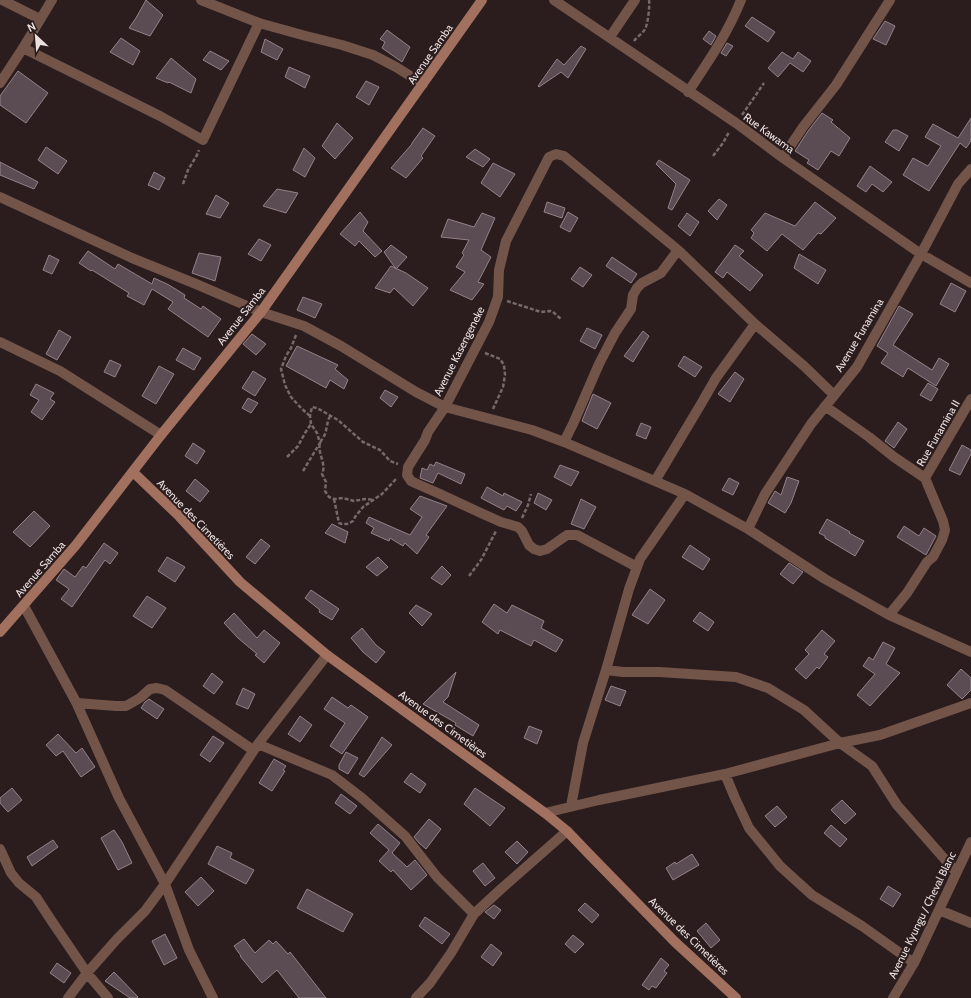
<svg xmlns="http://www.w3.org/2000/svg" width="971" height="998" font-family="Cabin,sans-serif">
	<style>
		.building { fill: #5b4c53; stroke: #93828a }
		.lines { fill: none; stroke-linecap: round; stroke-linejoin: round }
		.path { stroke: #76696a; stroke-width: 2.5; stroke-dasharray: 4 2; stroke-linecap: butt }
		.street { stroke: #725449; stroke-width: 10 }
		.secondary { stroke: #a1705e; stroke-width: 10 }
		.labels { text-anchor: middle; stroke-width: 4; stroke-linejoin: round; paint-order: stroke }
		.street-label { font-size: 11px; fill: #eae0e0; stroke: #2b1c1d }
	</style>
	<rect width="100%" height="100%" fill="#2b1c1d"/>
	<!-- building -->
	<path class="building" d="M146 0 163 15 150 36 129 28 136 18Z
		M752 17 775 32 768 42 745 26Z
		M885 21 895 26 886 45 873 39Z
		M387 30 410 47 402 62 382 48 385 42 380 39Z
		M709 31 716 36 711 45 703 39Z
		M121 38 140 51 133 65 110 52Z
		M265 39 283 49 277 60 261 52Z
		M727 43 733 46 726 56 721 53Z
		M581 46 586 49 568 78 561 72 539 87 538 86 557 59 564 65Z
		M210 51 229 61 221 70 203 60Z
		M782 52 793 59 798 52 811 61 803 72 790 63 778 77 768 68Z
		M171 58 196 79 191 93 169 82 168 83 156 78Z
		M289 67 310 76 305 88 285 77Z
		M18 71 48 93 26 123 0 105V96Z
		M366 81 379 87 369 105 356 97Z
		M822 113 833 120 831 122 850 138 839 156 831 151 818 170 807 163 809 160 795 151 808 131Z
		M971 118V141L966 148 960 143 929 191 903 175 913 158 928 166 941 146 925 137 933 124 958 138Z
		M337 123 353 138 335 159 322 146Z
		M423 128 435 136 421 156 423 158 406 178 391 168 412 144V143Z
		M893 130H897L908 136 899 151 885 142Z
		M46 147 67 161 58 174 38 160Z
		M304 148 315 158 305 177 293 170Z
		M475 149 490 159 483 167 466 157Z
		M659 160 690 180 672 210 668 208 676 184 656 164Z
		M0 162 38 182 34 189 0 175Z
		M493 163 515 174 500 197 481 183Z
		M870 166 892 182 883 192 872 184 866 192 857 186Z
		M154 172 165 178 159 190 148 185Z
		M277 189 298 193 286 213 263 206Z
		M216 195 229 203 220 218 206 214Z
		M719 199 727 205 717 220 708 211Z
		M547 202 565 208 562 218 544 212Z
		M815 202 836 218 821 234 818 233 803 250 782 234 767 251 751 238 754 233 751 230 765 213 795 226Z
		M360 212 368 222 363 231 382 251 375 257 359 241 355 246 340 234Z
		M568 212 578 218 570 232 560 227Z
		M482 213 495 218 481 250 491 257 478 282 484 284 472 300 450 290 465 272 456 267 464 255 462 253 469 240 441 237 448 219 474 227Z
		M687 213 699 222 690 236 678 226Z
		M259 239 271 245 261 261 248 254Z
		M391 245 407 257 396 269 384 252Z
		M735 245 744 251 739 256 763 275 750 291 727 272 723 278 715 272Z
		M88 251 115 269 118 264 152 284 154 278 169 285 185 295 184 298 201 309 203 306 221 319 208 337 168 309 173 302 152 289 144 305 127 296 129 293 92 270 91 271 79 263Z
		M199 253 221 257 215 281 192 273Z
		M799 254 826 270 818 284 794 268Z
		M49 255 59 260 52 274 43 270Z
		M612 257 637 274 631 283 606 266Z
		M391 266 406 273 428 288 413 306 394 288 390 293 375 288Z
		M580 267 592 275 583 287 571 279Z
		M951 283 966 291 955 312 940 304Z
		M303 297 322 304 315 318 297 310Z
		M899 306 913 314 893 345 932 370 939 358 949 364 936 386 908 368 903 377 881 363 888 353 877 346Z
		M587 328 602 335 595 349 580 341Z
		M59 330 71 337 57 360 46 354Z
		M643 331 649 336 633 362 624 356Z
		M252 334 266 344 256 355 243 344Z
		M297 346 338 365 335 369 348 380 344 389 330 380 326 388 286 366Z
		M183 348 201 358 194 370 176 360Z
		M684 356 702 367 695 377 678 366Z
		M110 360 121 365 115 377 104 372Z
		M159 366 174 374 156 404 142 396Z
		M253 371 266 379 255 396 242 388Z
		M735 372 744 379 730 402 718 394Z
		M928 383 938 389 931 401 920 395Z
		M36 384 54 393 50 399 55 402 42 420 31 412 39 400 30 395Z
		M385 390 398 397 391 407 380 398Z
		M593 394 611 403 597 429 582 421Z
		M248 398 258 403 251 413 242 408Z
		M898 422 907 429 894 448 885 441Z
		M641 423 651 427 646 439 636 435Z
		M193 443 205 451 197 464 185 456Z
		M962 445 971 450V454L960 475 949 470Z
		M436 462 465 474 461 484 438 473 433 483 420 478 422 468 427 470 430 464 434 466Z
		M560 465 579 472 571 486 554 477Z
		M787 477 799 481 791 503 785 513 768 503 775 491 781 495Z
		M729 478 739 483 733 495 722 490Z
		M195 479 209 491 200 502 186 491Z
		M487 487 503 496 504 493 522 502 516 511 507 506 504 510 481 498Z
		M538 493 552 500 546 510 534 503Z
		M420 496 447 506 426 535 429 537 417 554 405 543 403 546 390 538 389 541 371 533 374 528 366 523 369 517 410 535 422 517 410 509Z
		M581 499 596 507 584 529 571 524Z
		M34 511 50 526 30 547 13 532Z
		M827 519 850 532 849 533 864 541 855 556 825 538V536L819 533Z
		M332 524 348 532 345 543 325 533Z
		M904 526 919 536 924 528 936 536 926 555 897 537Z
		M261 539 270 546 255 564 246 557Z
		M104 543 118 553 110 564 105 560 72 607 61 599 69 589 56 580 64 569 75 577 83 566 86 568Z
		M690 545 710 559 703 570 682 557Z
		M167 557 185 567 175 582 158 571Z
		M378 557 388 567 377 576 366 567Z
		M789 563 803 572 793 584 780 574Z
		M442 566 451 575 442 585 431 578Z
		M650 589 665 600 648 624 632 615Z
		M311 590 339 609 332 620 319 612 320 610 305 598Z
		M147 596 166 608 152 628 133 616Z
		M494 604 507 613 512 605 544 621 541 628 563 640 556 652 534 640 531 646 500 630 498 634 482 622Z
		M416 605 432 614 422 626 409 613Z
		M700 612 714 622 708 631 693 621Z
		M234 613 257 638 264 630 280 643 264 663 255 655 257 654 238 638 224 623Z
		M362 628 376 645 385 652 376 663 363 652 351 638Z
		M822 630 835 641 824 654 828 657 819 669 817 667 806 679 795 669 809 654 805 650Z
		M883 642 895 648 886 664 900 673 870 706 857 695 875 674 863 666 869 657 873 660Z
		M961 669 971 678V690L962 699 947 685Z
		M456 672 448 697 443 702 479 725 473 736 455 725 456 723 423 704Z
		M212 673 223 682 214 694 203 686Z
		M611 686 626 691 620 706 605 700Z
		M243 688 255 694 248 709 236 704Z
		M332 697 348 708 351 705 368 717 342 754 330 746 345 723 324 709Z
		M149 699 164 709 157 719 141 708 145 702Z
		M300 716 312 725 300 742 288 734Z
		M529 726 542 731 537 744 524 738Z
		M58 734 76 753 82 748 95 767 81 777 63 751 56 756 46 745Z
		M213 736 224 743 210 762 200 755Z
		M382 737 392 745 364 777 359 774Z
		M346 752 358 758 348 774 339 769V765Z
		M274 759 286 766 283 770 285 771 272 791 259 783Z
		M411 773 426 784 420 793 404 782Z
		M12 788 22 800 8 812 0 803V798Z
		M475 788 505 808 490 826 464 804Z
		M341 794 357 806 350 814 335 803Z
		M842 800 856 814 845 824 831 810Z
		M777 806 787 817 775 827 765 816Z
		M429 819 441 829 426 849 419 843 414 837Z
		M378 824 400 843 392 853 407 867 415 860 427 875 411 890 393 870 391 872 379 861 389 850 370 833Z
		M831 825 847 839 840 847 824 833Z
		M114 830 122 842 132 863 118 870 101 838Z
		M53 840 58 847 32 866 27 857Z
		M517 841 528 852 517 864 505 852Z
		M217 846 232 853 230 858 254 870 246 884 208 864Z
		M692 854 699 865 673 880 666 868 675 862 676 864Z
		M483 863 495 878 485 886 473 871Z
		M201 877 214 891 198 906 185 892Z
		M888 886 901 894 893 907 880 899Z
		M307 889 353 914 343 932 297 908Z
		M585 903 599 915 592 923 578 910Z
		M494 905 501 910 494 919 485 912Z
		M425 917 450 934 442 944 419 926Z
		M706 923 720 940 711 948 697 931Z
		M165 934 177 958 164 965 152 941Z
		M573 935 584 944 575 953 565 944Z
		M244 939 255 953 269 940 273 944 276 941 288 954 290 952 326 998H299L277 970 262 983 240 956H241L234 946Z
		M491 944 502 953 493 966 481 957Z
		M661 958 669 965 664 971 667 973 656 988 652 986 649 990 642 985Z
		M57 963 71 973 64 983 50 973Z
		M114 972 138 997 137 998H130L105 981Z"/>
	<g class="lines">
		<!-- path -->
		<path class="path" d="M634 41C637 37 643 33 645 29 648 24 650 5 649 0
			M742 115 764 83
			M713 156 723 143 729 132
			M183 184 188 170 197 155 199 150
			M507 301 541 312 550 311 553 312 562 320
			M296 335 291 348 286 356 281 369 285 385 291 397 301 408 310 416
			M485 353 500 359 504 365 505 375 503 387 493 409
			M330 416C327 422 327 428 325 434 324 437 321 440 320 443 317 453 327 464 322 474L326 482 325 491 329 497 334 499 343 498 354 501 365 499 374 500
			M287 457 298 446 305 433 311 424
			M303 471 312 456 320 443 317 433 311 424 310 416 312 407 317 408 338 420 363 442 380 450 390 461 398 464
			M334 499 339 523 342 524H347L353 521 355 517 363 507 382 494 397 478
			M522 518 528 505 531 494
			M469 576 481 560 496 531"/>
		<!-- street -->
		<path class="street" d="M2 0 40 19
			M201 0 259 23 306 36 342 45 373 55 396 67 423 84
			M554 0 736 123 783 158 921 254 971 283
			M610 37 635 0
			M23 48 160 116 203 140 259 23
			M0 83 23 48 52 0
			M688 92C708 62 728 33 741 0
			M783 158 791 145 803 127 836 85 890 0
			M0 197 132 258 196 284 261 312 304 326 341 346 416 392 445 407 532 430 564 442 685 494 748 529 825 579 889 615 971 652
			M0 342 60 371 161 435
			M825 406 869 437 894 457 925 478 943 521 945 530 942 540 933 557 927 562 907 593 889 615
			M564 442 573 424 599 364 615 333 631 309 633 295 637 288 642 283 661 273 678 250
			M925 478 971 399
			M655 481 701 404 716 378 755 324
			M748 529 765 494 811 424 857 367 921 254 958 184 971 169
			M637 567 577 535H567L547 549 540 551 534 549 529 545 522 531 518 527 501 522 483 514 440 494 415 483 411 481 407 475 408 467 425 440 428 432 445 407 489 322 498 297 499 270 506 241 549 157 556 154 564 156 678 250 755 324 804 366 834 395
			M24 606 76 702 119 798 165 884 189 950 213 998
			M606 670 623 672H659L736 677 768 688 804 710 840 743 872 766 897 805 956 872
			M77 703 116 706H126L140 698 150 689 157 688 165 690 253 750
			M258 744 332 775 362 798 405 836 437 877 474 914
			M725 774 735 798 749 828 780 866 812 895 862 926 914 963
			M571 806 583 743 606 670 629 589 640 559 685 494
			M545 813 599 800 725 774 840 743 880 735 971 703
			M0 849 11 873 19 883 36 897 51 920 87 973 108 998
			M939 910 971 923
			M68 998 87 973 117 939 145 911 165 884 258 744 327 655
			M416 998 430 983 451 953 474 914 501 889 567 831
			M893 998 914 963 971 842"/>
		<!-- secondary -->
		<path class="secondary" d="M133 472 179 516 240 582 327 655 545 813 567 831 589 854 675 942 736 998
			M0 632 76 545 161 435 261 312 482 0"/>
	</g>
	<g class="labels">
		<!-- street labels -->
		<g class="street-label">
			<text transform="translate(430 54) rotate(-55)" y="4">Avenue Samba</text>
			<text transform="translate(769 133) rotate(36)" y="4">Rue Kawama</text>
			<text transform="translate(241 316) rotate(-52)" y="4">Avenue Samba</text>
			<text transform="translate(859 335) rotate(-59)" y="4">Avenue Funamina</text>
			<text transform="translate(459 351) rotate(-63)" y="4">Avenue Kasengeneke</text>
			<text transform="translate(938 433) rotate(-60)" y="4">Rue Funamina II</text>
			<text transform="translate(196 519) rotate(46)" y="4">Avenue des Cimetières</text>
			<text transform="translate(40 569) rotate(-49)" y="4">Avenue Samba</text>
			<text transform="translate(443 724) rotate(36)" y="4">Avenue des Cimetières</text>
			<text transform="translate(922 915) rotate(-64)" y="4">Avenue Kyungu / Cheval Blanc</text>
			<text transform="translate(689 936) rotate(44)" y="4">Avenue des Cimetières</text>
		</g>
	</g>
	<!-- north arrow -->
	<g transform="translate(36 36) rotate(334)" stroke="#2b1c1d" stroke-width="3" paint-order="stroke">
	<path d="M0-3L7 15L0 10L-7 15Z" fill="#eae0e0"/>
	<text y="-6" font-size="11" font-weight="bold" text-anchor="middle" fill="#eae0e0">N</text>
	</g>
</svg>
